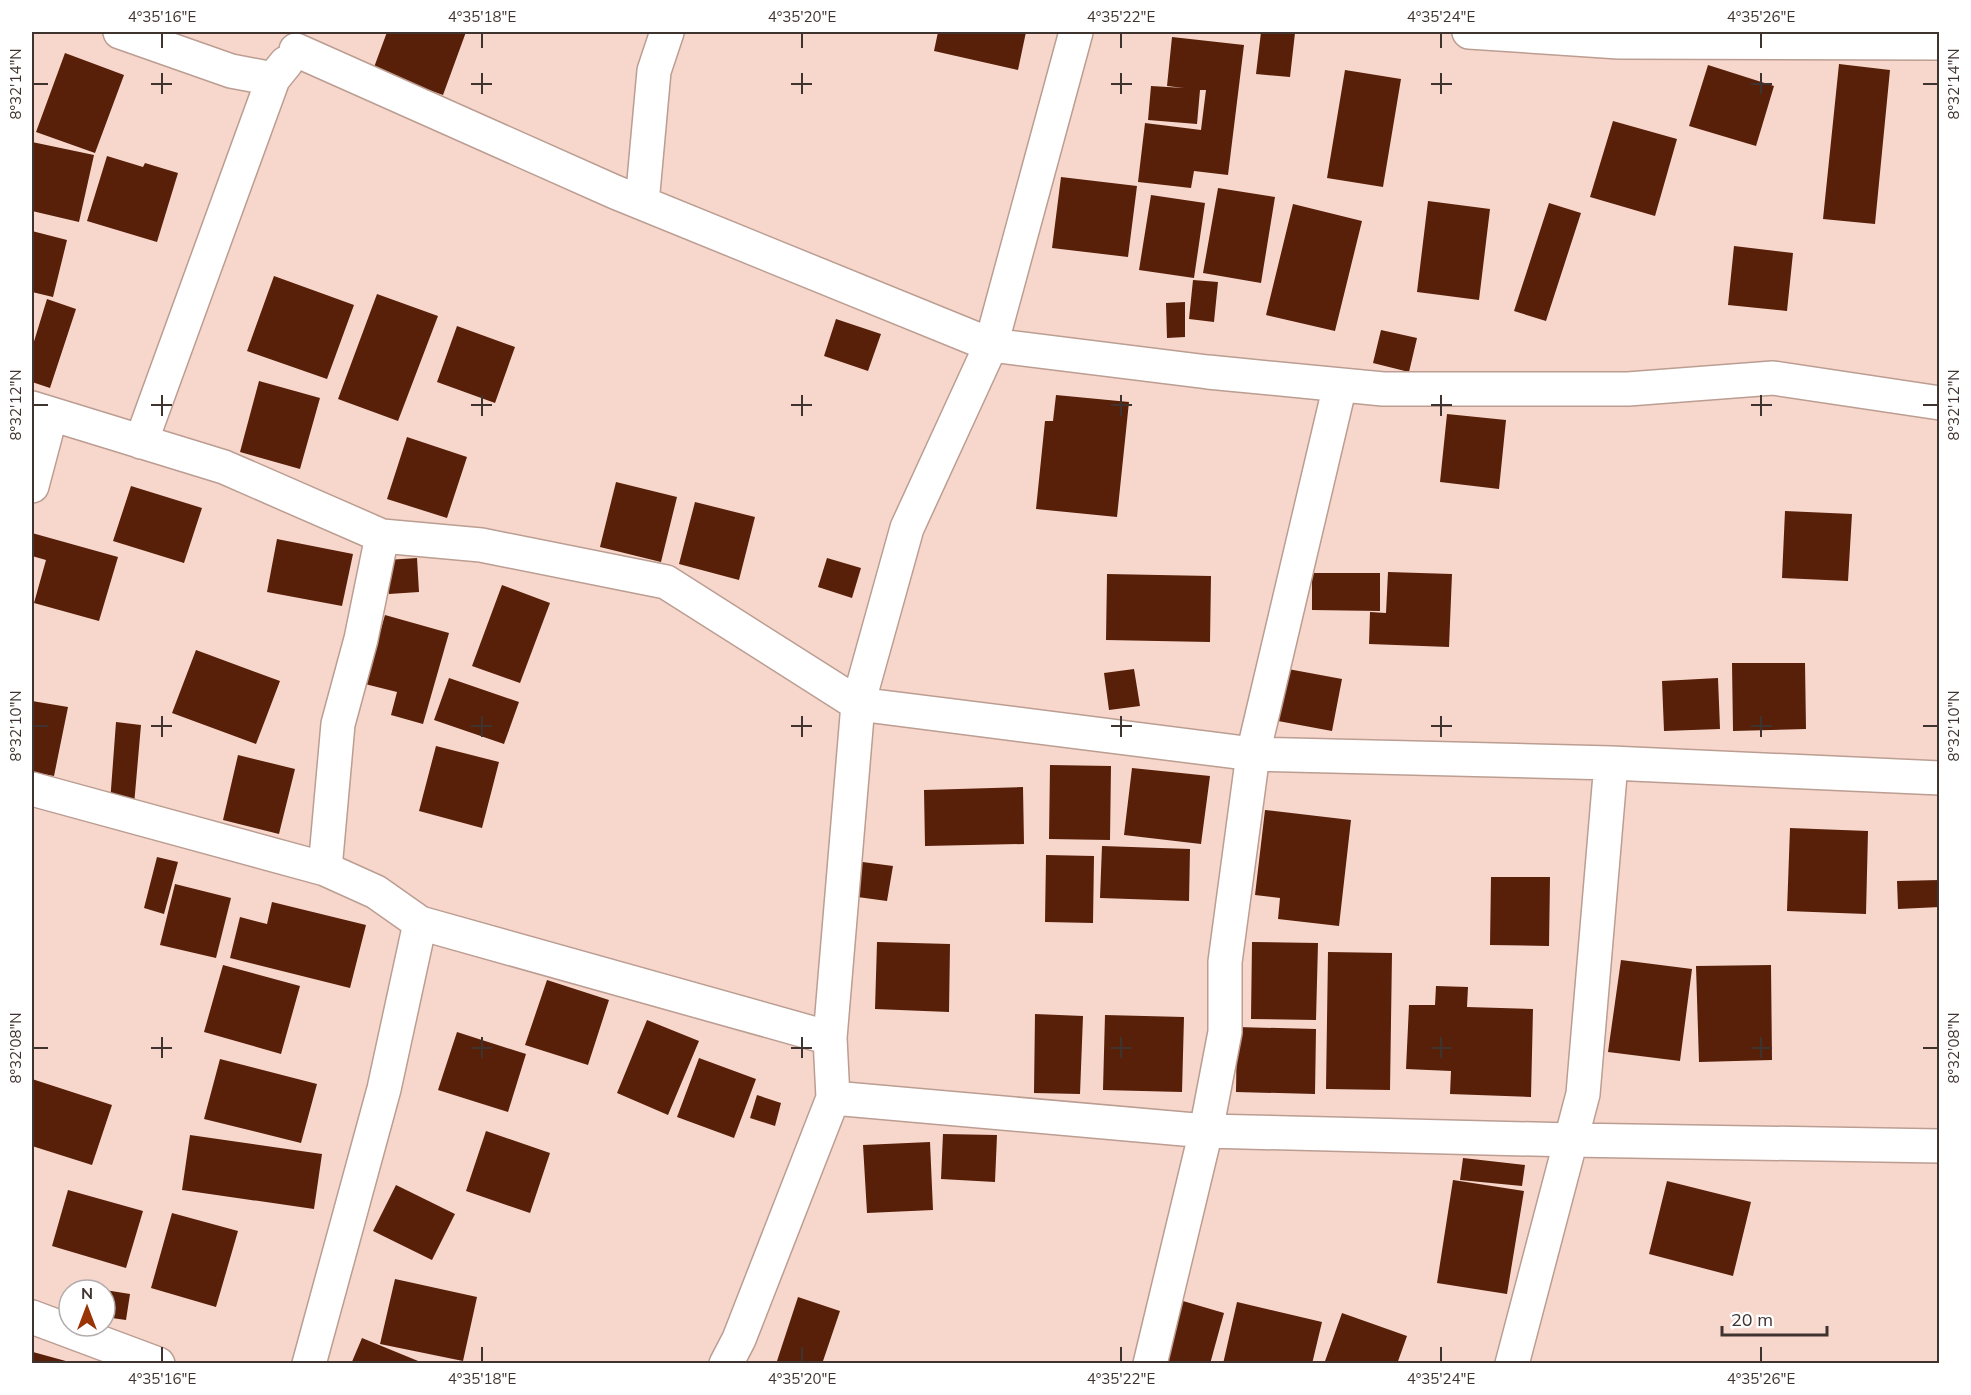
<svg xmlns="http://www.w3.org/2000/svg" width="1971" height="1395" font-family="Mulish,sans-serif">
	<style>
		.building { fill: #581f09 }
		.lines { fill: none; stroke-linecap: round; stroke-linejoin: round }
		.minor-casing { stroke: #bb9d92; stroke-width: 36 }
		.minor { stroke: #fff; stroke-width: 33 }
		.ticks { fill: none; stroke: #3f332f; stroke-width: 2 }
		.neatline { fill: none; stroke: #3f332f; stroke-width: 2 }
		.ticks-label { font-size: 15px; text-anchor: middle; fill: #3f332f }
	</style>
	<rect width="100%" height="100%" fill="#f7d7cc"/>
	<!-- building -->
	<path class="building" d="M387 32H466L443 95 373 70Z
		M938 32H1026L1018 70 934 51Z
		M1261 32 1295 33 1290 77 1256 74Z
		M1172 37 1244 45 1228 175 1194 171 1191 188 1138 182 1145 123 1201 130 1206 90H1200L1197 124 1148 120 1151 86 1184 88 1167 86Z
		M65 53 124 75 95 153 36 132Z
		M1839 64 1890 70 1875 224 1823 219Z
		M1708 65 1774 86 1756 146 1689 126Z
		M1345 70 1401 79 1383 187 1327 178Z
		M1613 121 1677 139 1655 216 1590 197Z
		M32 142 94 155 79 222 32 211Z
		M107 156 143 167 145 163 178 173 157 242 87 221Z
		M1061 177 1137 186 1128 257 1052 248Z
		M1218 188 1275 197 1261 283 1203 273Z
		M1151 195 1205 203 1194 278 1139 270Z
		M1428 201 1490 209 1479 300 1417 292Z
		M1549 203 1581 213 1546 321 1514 311Z
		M1293 204 1362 221 1335 331 1266 315Z
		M32 231 67 240 53 297 32 292Z
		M1734 246 1793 253 1787 311 1728 305Z
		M274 276 354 305 327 379 247 351Z
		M1193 280 1218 282 1214 322 1189 319Z
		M377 294 438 316 398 421 338 399Z
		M47 299 76 309 50 388 32 382V348Z
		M1185 302V337L1167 338 1166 303Z
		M836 319 881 334 868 371 824 356Z
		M457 326 515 347 495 403 437 382Z
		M1381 330 1417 338 1409 372 1373 363Z
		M259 381 320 398 300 469 240 452Z
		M1056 395 1129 402 1117 517 1036 509 1045 421H1053Z
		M1447 414 1506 420 1499 489 1440 482Z
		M407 437 467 457 447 518 387 499Z
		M616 482 677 497 661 562 600 547Z
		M131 486 202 508 184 563 113 541Z
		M695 502 755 517 739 580 679 564Z
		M1785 511 1852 514 1848 581 1782 578Z
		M32 533 118 557 99 621 34 603 46 560 32 556Z
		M277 539 353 554 342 606 267 592Z
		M417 558 419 592 389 594 387 560Z
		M827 558 861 568 852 598 818 587Z
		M1388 572 1452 574 1449 647 1369 644 1370 612 1386 613Z
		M1312 573H1380V611L1312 610Z
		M1107 574 1211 576 1210 642 1106 640Z
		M502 585 550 603 520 683 472 666Z
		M385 615 449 633 423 724 391 715 397 692 365 684Z
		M196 650 280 681 256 744 172 713Z
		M1732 663H1805L1806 729 1733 731Z
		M1134 669 1140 706 1109 710 1104 673Z
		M1288 669 1342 679 1332 731 1278 721Z
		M449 678 519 702 504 744 434 720Z
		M1718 678 1720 729 1664 731 1662 681Z
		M32 701 68 707 54 776 32 772Z
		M116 722 141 725 134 805 110 803Z
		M436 746 499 762 482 828 419 811Z
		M238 755 295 769 279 834 223 820Z
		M1050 765 1111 766 1110 840 1049 839Z
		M1132 768 1210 776 1201 844 1124 835Z
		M1023 787 1024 844 925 846 924 790Z
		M1265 810 1351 820 1339 926 1278 919 1280 898 1255 895Z
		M1790 828 1868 831 1866 914 1787 911Z
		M1102 846 1190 849 1189 901 1100 898Z
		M1046 855 1094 856 1093 923 1045 922Z
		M157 857 178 862 164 914 144 908Z
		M855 861 893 866 887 901 850 896Z
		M1491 877H1550L1549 946 1490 945Z
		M1940 880V907L1898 909 1897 881Z
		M175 884 231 898 216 958 160 945Z
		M272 902 366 925 350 988 230 958 240 917 267 924Z
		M877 942 950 944 949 1012 875 1009Z
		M1252 942 1318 943 1316 1020 1251 1019Z
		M1328 952 1392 953 1390 1090 1326 1089Z
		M1621 960 1692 969 1680 1061 1608 1052Z
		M223 965 300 986 281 1054 204 1032Z
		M1771 965 1772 1060 1699 1062 1696 966Z
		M547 980 609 1000 588 1065 525 1045Z
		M1436 986 1468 987 1467 1007 1533 1009 1531 1097 1450 1094 1451 1071 1406 1069 1409 1005H1435Z
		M1035 1014 1083 1016 1080 1094 1034 1093Z
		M1105 1015 1184 1017 1182 1092 1103 1090Z
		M647 1020 699 1041 668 1115 617 1093Z
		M1237 1027 1316 1029 1315 1094 1236 1092Z
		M457 1032 526 1054 508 1112 438 1090Z
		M699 1058 756 1079 734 1138 677 1117Z
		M220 1059 317 1084 301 1143 204 1119Z
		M32 1079 112 1105 92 1165 32 1146Z
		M757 1095 781 1103 775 1126 750 1118Z
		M486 1131 550 1153 530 1213 466 1191Z
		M943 1134 997 1135 995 1182 941 1179Z
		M190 1135 322 1154 314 1209 182 1190Z
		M930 1142 933 1210 867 1213 863 1145Z
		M1463 1158 1525 1165 1522 1186 1460 1180Z
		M1453 1180 1524 1191 1507 1294 1437 1283Z
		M1667 1181 1751 1202 1733 1276 1649 1254Z
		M396 1185 455 1214 432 1260 373 1231Z
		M68 1190 143 1211 126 1268 52 1246Z
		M172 1213 238 1231 216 1307 151 1288Z
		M395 1279 477 1297 463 1361 380 1344Z
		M105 1290 130 1294 126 1320 105 1317Z
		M798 1297 840 1311 822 1364H776Z
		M1183 1301 1224 1313 1210 1364H1166Z
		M1237 1302 1322 1322 1312 1364H1223Z
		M1342 1313 1407 1336 1397 1364H1324Z
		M362 1338 423 1363V1364H351Z
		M33 1352 73 1363V1364H32Z"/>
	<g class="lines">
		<!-- minor casing -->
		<g class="minor-casing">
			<path id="minor" d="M120 32 231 71 273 79 286 63
				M1469 32 1619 42 1940 43
				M296 50 615 192 991 345 1208 372 1383 389H1628L1773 378 1940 403
				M642 203 654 71 667 32
				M32 408 224 467 382 536 481 545 666 582 858 704 1253 754 1611 763 1583 1094 1512 1364
				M141 442 273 79
				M32 486 51 414
				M1611 763 1940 778
				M32 789 325 869 376 892 420 923 384 1089 309 1364
				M325 869 338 724 361 639 382 536
				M420 923 830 1038
				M833 1098 1206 1131 1571 1140 1940 1146
				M32 1317 158 1364
				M726 1364 739 1339 833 1098 830 1038 858 704 907 528 991 345 1076 32
				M1150 1364 1206 1131 1225 1032V962L1253 754 1340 385"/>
		</g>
		<!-- minor -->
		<use href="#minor" class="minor"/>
	</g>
	<!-- ticks -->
	<path class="ticks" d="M162 33V48M482 33V48M802 33V48M1121 33V48M1441 33V48M1761 33V48M162 73V94M482 73V94M802 73V94M1121 73V94M1441 73V94M1761 73V94M33 84H48M151 84H172M471 84H492M791 84H812M1111 84H1132M1431 84H1452M1751 84H1772M1923 84H1938M162 395V416M482 395V416M802 395V416M1121 395V416M1441 395V416M1761 395V416M33 405H48M151 405H172M471 405H492M791 405H812M1111 405H1132M1431 405H1452M1751 405H1772M1923 405H1938M162 716V737M482 716V737M802 716V737M1121 716V737M1441 716V737M1761 716V737M33 726H48M151 726H172M471 726H492M791 726H812M1111 726H1132M1431 726H1452M1751 726H1772M1923 726H1938M162 1037V1058M482 1037V1058M802 1037V1058M1121 1037V1058M1441 1037V1058M1761 1037V1058M33 1048H48M151 1048H172M471 1048H492M791 1048H812M1111 1048H1132M1431 1048H1452M1751 1048H1772M1923 1048H1938M162 1347V1362M482 1347V1362M802 1347V1362M1121 1347V1362M1441 1347V1362M1761 1347V1362"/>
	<!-- border -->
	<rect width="1971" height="1395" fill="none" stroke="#ffffff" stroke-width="66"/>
	<!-- north arrow -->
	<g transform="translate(87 1308)"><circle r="28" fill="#ffffff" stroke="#b2adac" stroke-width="1.5"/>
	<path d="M0-4.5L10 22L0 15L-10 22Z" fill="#993407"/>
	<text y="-9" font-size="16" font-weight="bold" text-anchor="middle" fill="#3f332f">N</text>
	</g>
	<!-- scale -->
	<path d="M1722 1326v9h105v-9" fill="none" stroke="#3f332f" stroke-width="3"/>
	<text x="1731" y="1326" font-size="18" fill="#3f332f" stroke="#ffffff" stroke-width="4.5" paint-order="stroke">20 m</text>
	<rect x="33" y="33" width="1905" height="1329" class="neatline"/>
	<g class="ticks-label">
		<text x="162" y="22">4°35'16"E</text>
		<text x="482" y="22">4°35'18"E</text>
		<text x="802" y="22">4°35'20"E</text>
		<text x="1121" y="22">4°35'22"E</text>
		<text x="1441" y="22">4°35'24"E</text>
		<text x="1761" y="22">4°35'26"E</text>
		<text transform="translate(16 84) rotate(-90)" y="5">8°32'14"N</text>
		<text transform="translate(1954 84) rotate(-90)" y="5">8°32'14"N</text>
		<text transform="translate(16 405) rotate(-90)" y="5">8°32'12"N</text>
		<text transform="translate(1954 405) rotate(-90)" y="5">8°32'12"N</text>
		<text transform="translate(16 726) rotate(-90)" y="5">8°32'10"N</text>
		<text transform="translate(1954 726) rotate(-90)" y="5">8°32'10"N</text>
		<text transform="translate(16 1048) rotate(-90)" y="5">8°32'08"N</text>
		<text transform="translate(1954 1048) rotate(-90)" y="5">8°32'08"N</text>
		<text x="162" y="1384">4°35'16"E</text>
		<text x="482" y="1384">4°35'18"E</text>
		<text x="802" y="1384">4°35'20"E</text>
		<text x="1121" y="1384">4°35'22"E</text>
		<text x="1441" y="1384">4°35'24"E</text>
		<text x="1761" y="1384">4°35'26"E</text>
	</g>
</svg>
